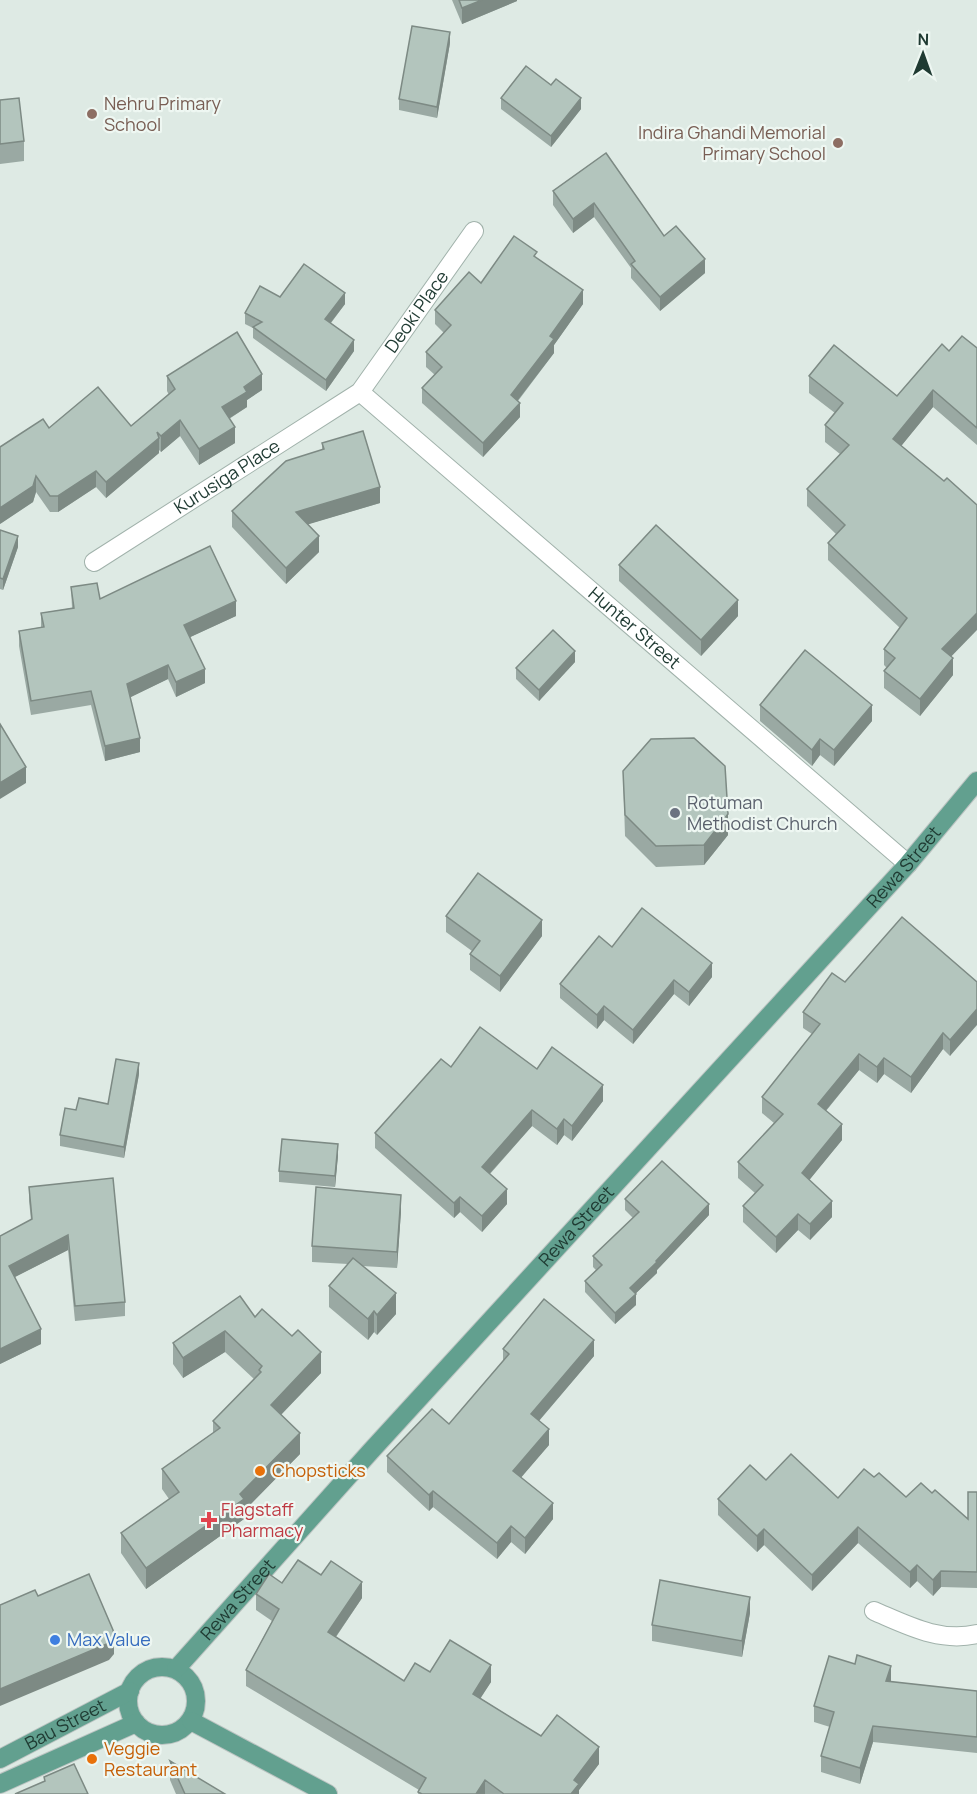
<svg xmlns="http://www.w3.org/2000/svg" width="977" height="1794" font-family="Manrope,sans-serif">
<rect width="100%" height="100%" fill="#deeae4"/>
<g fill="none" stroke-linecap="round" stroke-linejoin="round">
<g stroke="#a1b2ab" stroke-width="20">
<g id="minor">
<path id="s1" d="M 360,392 L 908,864"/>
<path id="s2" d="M 94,562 L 360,392 L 474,231"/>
<path d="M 874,1611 C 907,1625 940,1643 977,1634"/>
</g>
</g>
<g stroke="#bcc4c2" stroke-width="20">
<g id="major">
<circle cx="162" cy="1701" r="34"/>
<path id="s3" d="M 176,1669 L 370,1452 L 908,864 L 977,781"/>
<polyline points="191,1721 328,1794"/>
<path id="s4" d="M 0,1759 L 130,1691"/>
<polyline points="0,1784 136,1723"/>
</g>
</g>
<use href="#minor" stroke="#fff" stroke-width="18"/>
<use href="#major" stroke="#62a08f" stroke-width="18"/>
</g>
<g fill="#9aa9a3">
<polygon points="452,0 517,0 517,1 462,24"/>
<polygon points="450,43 437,118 399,110 399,99"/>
<polygon points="501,98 581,109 551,147 501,109"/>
<polygon points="0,100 24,141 24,161 0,164"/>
<polygon points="606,153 664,236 705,273 660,311 631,278 631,268 594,217 573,233 553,205 553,191"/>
<polygon points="537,258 583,304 554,345 554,353 518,401 520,417 483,457 422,403 422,388 435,375 426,367 426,352 444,333 435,324 435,310 481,283"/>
<polygon points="280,297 345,304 331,323 354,351 326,391 253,338 253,328 245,324 245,313"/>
<polygon points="977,348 977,445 933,407 901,446 951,656 953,675 920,716 884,688 884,671 887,668 884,665 884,649 900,628 828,560 828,543 836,534 807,506 807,489 840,454 825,442 825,425 835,413 809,393 809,376 897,396 949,351"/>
<polygon points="167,376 262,390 247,400 247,407 229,419 235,443 199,465 180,436 161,452 159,450 159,453 106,498 96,487 58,512 50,512 36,492 33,502 0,524 49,428 131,426 169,395 167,391"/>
<polygon points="322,443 380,503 308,524 319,552 286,584 232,527 232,511 322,450"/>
<polygon points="0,530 18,547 3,590 0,589"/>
<polygon points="619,565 738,616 701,656 619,581"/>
<polygon points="71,587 100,599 236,616 190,637 205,683 176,697 168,679 130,697 140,752 105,761 91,705 31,715 19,646 19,631 41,627 41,613 72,608"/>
<polygon points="575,662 539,701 516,679 516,668"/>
<polygon points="760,705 872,721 834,766 820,755 812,766 760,721"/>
<polygon points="623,771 728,835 704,865 656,867 625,836"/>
<polygon points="446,916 542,936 500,992 470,970 470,954 472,951 446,932"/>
<polygon points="612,947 712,977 689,1006 674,994 633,1044 604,1020 597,1029 560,998 560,984"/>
<polygon points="845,982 977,982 950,1056 943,1049 911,1093 884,1074 877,1083 859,1070 826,1111 842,1140 809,1180 832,1217 810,1240 798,1230 776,1253 743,1222 743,1206 755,1193 738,1178 738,1162 774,1123 762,1113 762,1097 812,1034 803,1028 803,1012"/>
<polygon points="451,1067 537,1069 603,1101 572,1141 564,1135 557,1145 532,1126 490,1174 507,1204 482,1232 460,1212 454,1218 375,1148 375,1133"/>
<polygon points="139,1074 124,1158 60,1146 60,1135 76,1110 108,1104"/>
<polygon points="338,1155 335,1187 279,1182 279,1171"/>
<polygon points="29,1187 125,1302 125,1316 75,1321 68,1250 15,1277 41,1344 0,1364 0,1236 31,1220 29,1201"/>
<polygon points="625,1199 709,1215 657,1270 657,1273 635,1294 636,1305 615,1324 585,1292 585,1281 596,1270 593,1267 593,1256 633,1218 625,1210"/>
<polygon points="401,1211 397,1268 362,1266 396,1314 377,1335 374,1332 368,1340 329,1307 329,1286 348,1264 312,1262 312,1246"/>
<polygon points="255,1317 321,1373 281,1415 300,1454 244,1511 244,1519 146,1589 121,1553 121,1533 169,1499 162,1489 162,1469 213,1433 213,1421 254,1379 225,1352 183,1378 173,1364 173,1343"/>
<polygon points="503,1349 594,1356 539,1421 549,1445 521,1477 553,1519 525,1554 511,1542 497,1559 433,1507 429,1511 387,1472 387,1456 449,1424 503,1361"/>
<polygon points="874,1477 906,1497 932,1493 968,1519 977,1492 977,1588 941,1587 933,1596 917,1581 910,1588 858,1543 812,1591 764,1545 757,1552 718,1515 718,1499 766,1480 838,1498"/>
<polygon points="321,1575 362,1598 336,1637 404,1681 430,1672 491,1682 480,1698 541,1736 599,1764 579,1790 579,1794 418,1794 419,1790 246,1686 246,1670 272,1621 256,1610 256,1594 282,1583"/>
<polygon points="750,1613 742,1657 652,1641 652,1625"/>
<polygon points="891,1682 977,1691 977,1753 873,1742 860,1784 821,1772 821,1756 830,1727 814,1722 814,1706"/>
<polygon points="170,1761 225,1794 176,1794 170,1780"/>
</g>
<g fill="#7d8a84">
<polygon points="482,0 517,0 517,1 462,24 462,8"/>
<polygon points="450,32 450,43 437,118 437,107"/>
<polygon points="581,98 581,109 551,147 551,136"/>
<polygon points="594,203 594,217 573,233 573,219"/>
<polygon points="705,259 705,273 660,311 660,297"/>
<polygon points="583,290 583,304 554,345 554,353 511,409 511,395 550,336"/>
<polygon points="345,293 345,304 325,330 325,319"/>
<polygon points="354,340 354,351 326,391 326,380"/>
<polygon points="262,374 262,390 247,400 247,407 222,423 222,407 244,387"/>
<polygon points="933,390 933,407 893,456 893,439"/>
<polygon points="520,403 520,417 483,457 483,443"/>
<polygon points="180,420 180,436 161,452 161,436"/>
<polygon points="235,427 235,443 199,465 199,449"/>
<polygon points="159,438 159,453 106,498 106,482"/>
<polygon points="96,471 96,487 58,512 58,496"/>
<polygon points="36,476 36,492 33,502 0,524 0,508"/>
<polygon points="380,487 380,503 296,528 296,512"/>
<polygon points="18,536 18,547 3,590 3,579"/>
<polygon points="319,536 319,552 286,584 286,568"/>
<polygon points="738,600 738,616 701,656 701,640"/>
<polygon points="236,601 236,616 184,640 184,625"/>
<polygon points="977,613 977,630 942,666 942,649"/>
<polygon points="575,651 575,662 539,701 539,690"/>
<polygon points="953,658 953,675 920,716 920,699"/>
<polygon points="168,665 168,679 127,699 127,684"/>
<polygon points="205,669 205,683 176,697 176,682"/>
<polygon points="872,705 872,721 834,766 834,750"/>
<polygon points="140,738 140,752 105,761 105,746"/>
<polygon points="820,739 820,755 812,766 812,750"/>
<polygon points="26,767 26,783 0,799 0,783"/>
<polygon points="728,814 728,835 704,865 704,845"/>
<polygon points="542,920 542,936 500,992 500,976"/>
<polygon points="712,963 712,977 689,1006 689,992"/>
<polygon points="674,980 674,994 633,1044 633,1030"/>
<polygon points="604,1006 604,1020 597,1029 597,1015"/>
<polygon points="977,1009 977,1025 950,1056 950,1040"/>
<polygon points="943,1033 943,1049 911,1093 911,1077"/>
<polygon points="859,1054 859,1070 818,1120 818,1104"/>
<polygon points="884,1058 884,1074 877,1083 877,1067"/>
<polygon points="139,1063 139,1074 124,1158 124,1147"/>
<polygon points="603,1085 603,1101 572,1141 572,1126"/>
<polygon points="532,1110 532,1126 482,1182 482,1167"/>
<polygon points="564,1119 564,1135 557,1145 557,1129"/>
<polygon points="842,1124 842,1140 802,1189 802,1173"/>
<polygon points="338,1144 338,1155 335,1187 335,1176"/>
<polygon points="507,1189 507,1204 482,1232 482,1216"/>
<polygon points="401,1195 401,1211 397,1268 397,1252"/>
<polygon points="460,1197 460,1212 454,1218 454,1203"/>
<polygon points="832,1201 832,1217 810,1240 810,1224"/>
<polygon points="709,1204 709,1215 657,1270 657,1273 630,1299 630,1288"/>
<polygon points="798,1214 798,1230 776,1253 776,1237"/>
<polygon points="68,1235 68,1250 9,1280 9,1266"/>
<polygon points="396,1293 396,1314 377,1335 377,1315"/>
<polygon points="636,1294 636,1305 615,1324 615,1313"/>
<polygon points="374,1311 374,1332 368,1340 368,1319"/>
<polygon points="41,1329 41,1344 0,1364 0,1349"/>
<polygon points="225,1331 225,1352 183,1378 183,1358"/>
<polygon points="594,1340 594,1356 531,1430 531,1414"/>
<polygon points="321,1352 321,1373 271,1425 271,1405"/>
<polygon points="549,1429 549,1445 513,1487 513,1471"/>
<polygon points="300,1433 300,1454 244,1511 244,1519 146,1589 146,1568 240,1494"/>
<polygon points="433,1491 433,1507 429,1511 429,1495"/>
<polygon points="553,1503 553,1519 525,1554 525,1538"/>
<polygon points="511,1526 511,1542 497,1559 497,1543"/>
<polygon points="858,1527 858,1543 812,1591 812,1575"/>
<polygon points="764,1529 764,1545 757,1552 757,1536"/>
<polygon points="917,1565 917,1581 910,1588 910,1572"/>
<polygon points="941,1571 941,1587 933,1596 933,1580"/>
<polygon points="362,1582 362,1598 328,1648 328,1632"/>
<polygon points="750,1597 750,1613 742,1657 742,1641"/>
<polygon points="114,1636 114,1654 109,1660 0,1706 0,1689"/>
<polygon points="491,1665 491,1682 473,1710 473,1694"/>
<polygon points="891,1666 891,1682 886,1681"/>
<polygon points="873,1726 873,1742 860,1784 860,1768"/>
<polygon points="599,1747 599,1764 579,1790 579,1794 571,1794 574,1780"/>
<polygon points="485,1780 485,1794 476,1794"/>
</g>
<g fill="#b3c5bd" stroke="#7d8a84" stroke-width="1.5">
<polygon points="459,0 482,0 462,8"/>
<polygon points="412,26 450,32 437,107 399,99"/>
<polygon points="526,66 551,85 556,79 581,98 551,136 501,98"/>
<polygon points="19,98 24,141 0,144 0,100"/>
<polygon points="606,153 664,236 676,226 705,259 660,297 631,264 635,261 594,203 573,219 553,191"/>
<polygon points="514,236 537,252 534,256 583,290 550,336 554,339 511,395 520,403 483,443 422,388 442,367 426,352 451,325 435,310 469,272 481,283"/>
<polygon points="304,264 345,293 325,319 354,340 326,380 253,327 262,322 245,313 260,286 280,297"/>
<polygon points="237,332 262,374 244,387 247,392 222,407 235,427 199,449 180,420 161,436 157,432 159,438 106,482 96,471 58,496 50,496 36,476 33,486 0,508 0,447 43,419 49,428 98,387 131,426 175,389 167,376"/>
<polygon points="962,336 977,348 977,428 933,390 893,439 944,481 947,478 977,505 977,613 942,649 953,658 920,699 884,671 895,658 884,649 907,618 828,543 845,525 807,489 849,445 825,425 843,403 809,376 834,345 897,396 942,344 949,351"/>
<polygon points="363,431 380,487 296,512 319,536 286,568 232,511 286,461 324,449 322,443"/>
<polygon points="656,525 738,600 701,640 619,565"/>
<polygon points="0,530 18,536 3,579 0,578"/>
<polygon points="210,546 236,601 184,625 205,669 176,682 168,665 127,684 140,738 105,746 91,691 31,701 19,631 44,627 41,613 74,608 71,587 97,583 100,599"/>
<polygon points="553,630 575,651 539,690 516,668"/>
<polygon points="805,650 872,705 834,750 820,739 812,750 760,705"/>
<polygon points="0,724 26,767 0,783"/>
<polygon points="694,738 725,766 728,814 704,845 656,846 625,815 623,771 651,739"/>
<polygon points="478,873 542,920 500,976 470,954 480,941 446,916"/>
<polygon points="642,908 712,963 689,992 674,980 633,1030 604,1006 597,1015 560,984 599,936 612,947"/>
<polygon points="902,917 977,982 977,1009 950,1040 943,1033 911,1077 884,1058 877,1067 859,1054 818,1104 842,1124 802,1173 832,1201 810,1224 798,1214 776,1237 743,1206 763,1185 738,1162 783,1114 762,1097 820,1024 803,1012 832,973 845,982"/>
<polygon points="480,1027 537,1069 552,1047 603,1085 572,1126 564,1119 557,1129 532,1110 482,1167 507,1189 482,1216 460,1197 454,1203 375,1133 441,1059 451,1067"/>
<polygon points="116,1059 139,1063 124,1147 60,1135 65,1108 76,1110 79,1098 108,1104"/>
<polygon points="282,1139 338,1144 335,1176 279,1171"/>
<polygon points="662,1161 709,1204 656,1261 657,1262 630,1288 636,1294 615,1313 585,1281 602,1265 593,1256 639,1212 625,1199"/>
<polygon points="113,1178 125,1302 75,1306 68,1235 9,1266 41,1329 0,1349 0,1236 32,1219 29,1187"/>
<polygon points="316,1187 401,1195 397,1252 312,1246"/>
<polygon points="353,1258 396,1293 377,1315 374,1311 368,1319 329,1286"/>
<polygon points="240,1296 255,1317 262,1309 292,1336 298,1330 321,1352 271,1405 300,1433 240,1494 244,1499 146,1568 121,1533 179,1492 162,1469 220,1428 213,1421 261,1372 259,1370 262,1366 225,1331 183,1358 173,1343"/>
<polygon points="544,1299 594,1340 531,1414 549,1429 513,1471 553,1503 525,1538 511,1526 497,1543 433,1491 429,1495 387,1456 432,1409 449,1424 509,1354 503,1349"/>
<polygon points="791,1454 838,1498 864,1469 874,1477 879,1473 906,1497 921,1483 932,1493 935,1490 968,1519 968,1492 977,1492 977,1572 941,1571 933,1580 917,1565 910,1572 858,1527 812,1575 764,1529 757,1536 718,1499 750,1465 766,1480"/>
<polygon points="298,1560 321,1575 331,1561 362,1582 328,1632 404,1681 415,1663 430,1672 450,1640 491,1665 473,1694 541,1736 557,1715 599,1747 574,1780 579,1784 571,1794 504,1794 485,1780 476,1794 422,1794 418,1792 426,1778 246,1670 279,1609 256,1594 269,1574 282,1583"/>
<polygon points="89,1574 113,1630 114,1636 109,1643 0,1689 0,1605 35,1590 38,1596"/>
<polygon points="660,1580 750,1597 742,1641 652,1625"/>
<polygon points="857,1655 891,1666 886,1681 977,1691 977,1737 873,1726 860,1768 821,1756 834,1712 814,1706 829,1656 855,1664"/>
<polygon points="170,1761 225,1794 185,1794"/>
<polygon points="74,1764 88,1794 15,1794 45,1781 44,1777"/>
</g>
<g fill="#8d6e63" stroke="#eef7f2" stroke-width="2">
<circle cx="92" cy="114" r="6"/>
<circle cx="838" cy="143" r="6"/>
</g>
<circle fill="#6b7280" stroke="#eef7f2" stroke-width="2" cx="675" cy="813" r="6"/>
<g fill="#e8710a" stroke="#eef7f2" stroke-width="2">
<circle cx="260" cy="1471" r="6"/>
<circle cx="92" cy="1759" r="6"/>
</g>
<path fill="#e0444e" stroke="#eef7f2" stroke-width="2" d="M206 1511h6v6h6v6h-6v6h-6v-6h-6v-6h6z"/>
<circle fill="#3f7fe0" stroke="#eef7f2" stroke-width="2" cx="55" cy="1640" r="6"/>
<g text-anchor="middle" stroke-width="4.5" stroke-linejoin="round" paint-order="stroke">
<g font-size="18" fill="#785e54" stroke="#eef7f2" text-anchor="start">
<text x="104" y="110">Nehru Primary<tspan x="104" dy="21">School</tspan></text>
<text x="826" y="139" text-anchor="end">Indira Ghandi Memorial<tspan x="826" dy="21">Primary School</tspan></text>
</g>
<g font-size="18" fill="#1f3a32" stroke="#eef7f2">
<text dy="6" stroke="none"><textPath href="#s2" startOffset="414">Deoki Place</textPath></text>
<text dy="6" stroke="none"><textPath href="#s2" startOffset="158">Kurusiga Place</textPath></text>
<text dy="6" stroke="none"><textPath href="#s1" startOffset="362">Hunter Street</textPath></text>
<text dy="6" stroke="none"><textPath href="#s3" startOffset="1083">Rewa Street</textPath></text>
<text dy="6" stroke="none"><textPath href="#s3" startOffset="597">Rewa Street</textPath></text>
<text dy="6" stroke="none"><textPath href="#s3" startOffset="93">Rewa Street</textPath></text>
<text dy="6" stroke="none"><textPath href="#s4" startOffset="74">Bau Street</textPath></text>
</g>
<g font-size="18" fill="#5b616d" stroke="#eef7f2" text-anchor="start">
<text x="687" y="809">Rotuman<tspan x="687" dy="21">Methodist Church</tspan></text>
</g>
<g font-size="18" fill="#c56008" stroke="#eef7f2" text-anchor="start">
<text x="272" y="1477">Chopsticks</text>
<text x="104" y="1755">Veggie<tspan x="104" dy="21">Restaurant</tspan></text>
</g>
<g font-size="18" fill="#be3a42" stroke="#eef7f2" text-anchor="start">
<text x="221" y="1516">Flagstaff<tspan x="221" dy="21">Pharmacy</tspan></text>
</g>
<g font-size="18" fill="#366cbe" stroke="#eef7f2" text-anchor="start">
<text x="67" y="1646">Max Value</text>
</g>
</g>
<g transform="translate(923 54) rotate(1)" stroke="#eef7f2" stroke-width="4.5" paint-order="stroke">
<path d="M0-4.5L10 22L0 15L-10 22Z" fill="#1f3a32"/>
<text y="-9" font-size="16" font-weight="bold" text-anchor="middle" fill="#1f3a32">N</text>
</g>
</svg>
